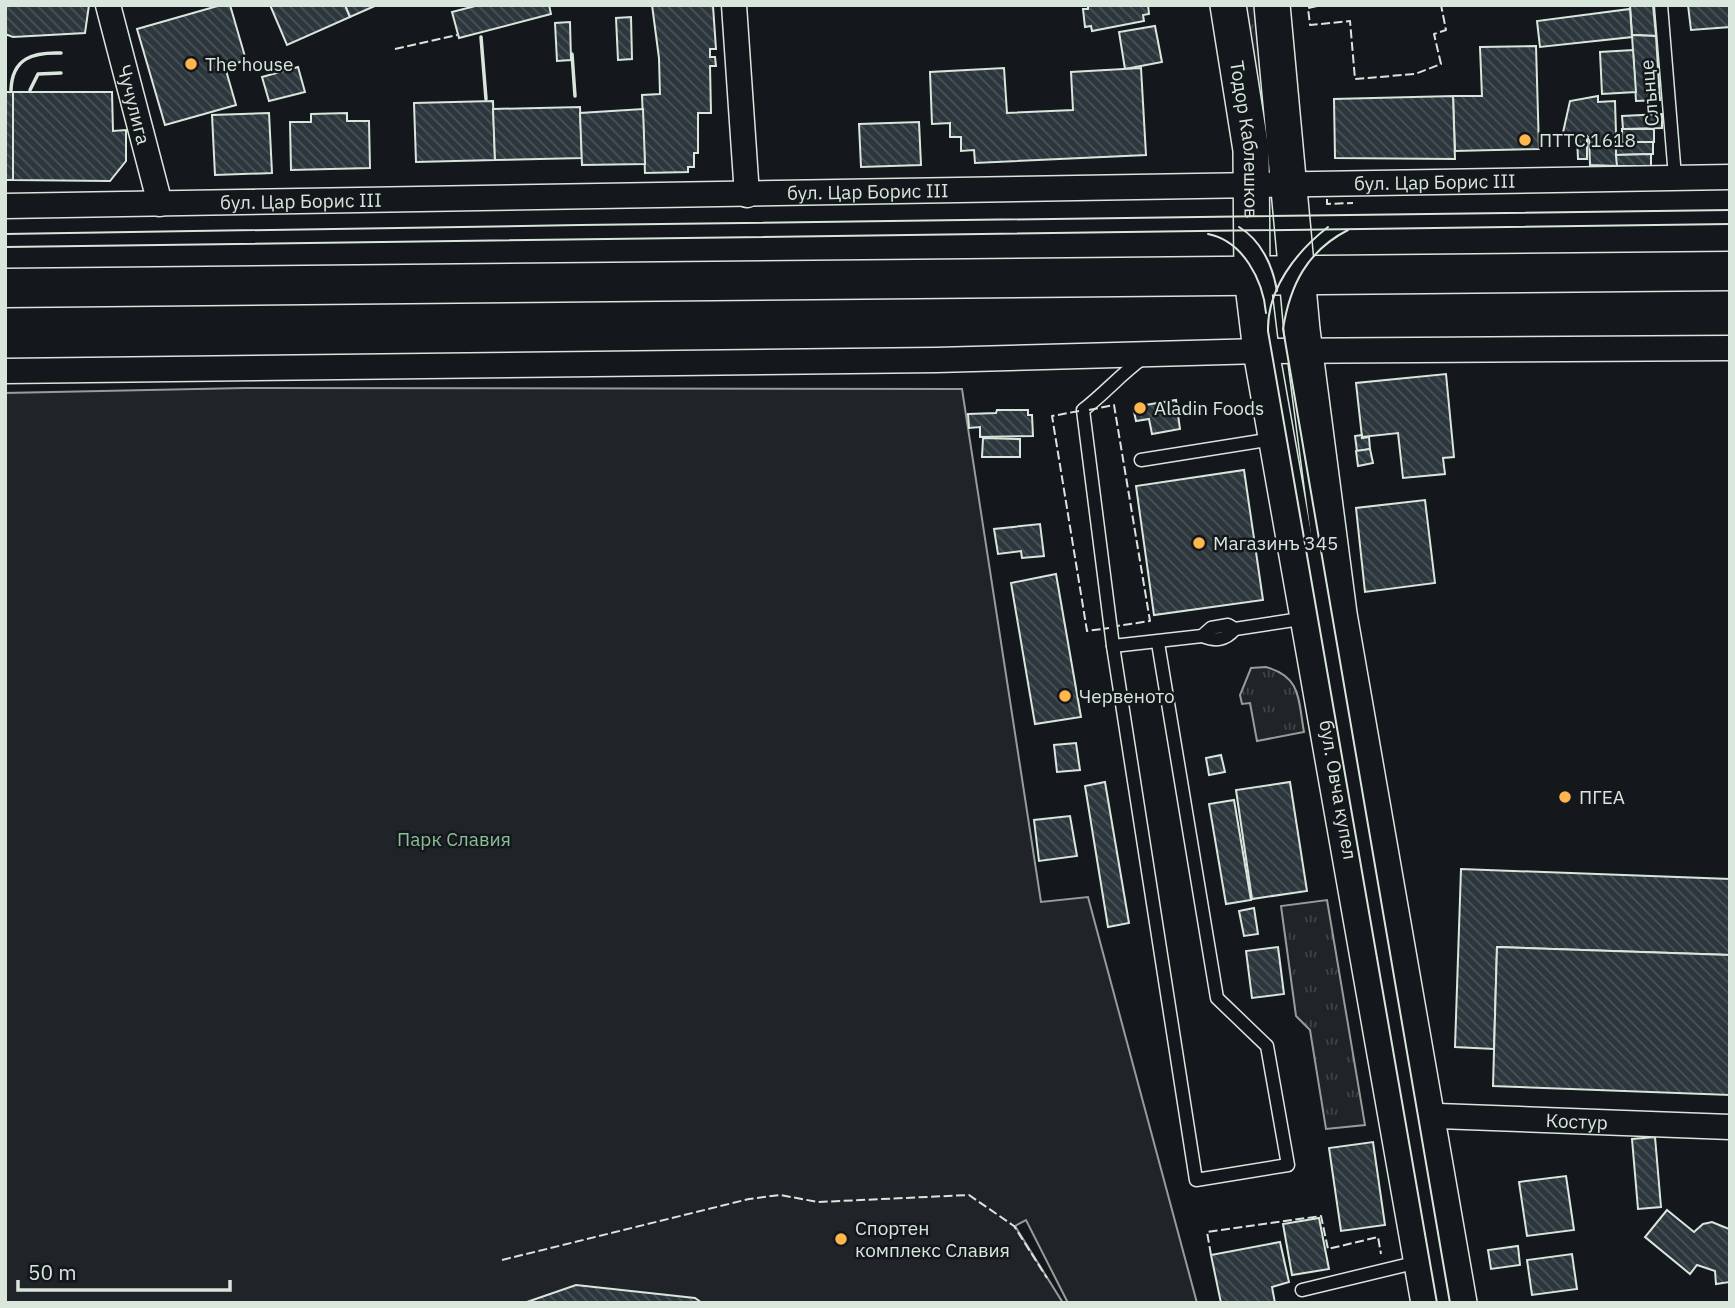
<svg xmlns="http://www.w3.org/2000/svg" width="1735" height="1308" font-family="'IBM Plex Sans',sans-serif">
<defs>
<pattern id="grass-tufts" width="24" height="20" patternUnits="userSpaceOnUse" patternTransform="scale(1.75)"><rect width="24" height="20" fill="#202428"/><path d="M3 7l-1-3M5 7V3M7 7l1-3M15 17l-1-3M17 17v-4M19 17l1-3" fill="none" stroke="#404447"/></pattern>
<pattern id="building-back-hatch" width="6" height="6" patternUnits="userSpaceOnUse" patternTransform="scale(1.75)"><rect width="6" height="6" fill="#2c363c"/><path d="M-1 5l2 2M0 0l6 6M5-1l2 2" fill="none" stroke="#4a5358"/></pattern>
</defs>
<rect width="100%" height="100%" fill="#14181c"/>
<g fill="url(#grass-tufts)" stroke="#939e99" stroke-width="2">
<polygon points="1244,5 1258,5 1268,156"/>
<path d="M 1266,667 C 1302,677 1298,700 1304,732 L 1257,741 L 1250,703 L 1242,704 L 1240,695 L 1251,668 Z"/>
<polygon points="1327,900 1365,1125 1326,1129 1310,1030 1296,1016 1281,906"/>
</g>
<polygon fill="#202428" stroke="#939e99" stroke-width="2" points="245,388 962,389 1041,902 1088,897 1197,1303 1068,1303 1026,1220 1015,1226 1063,1303 5,1303 5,393"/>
<g fill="url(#building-back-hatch)" stroke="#d8e6dc" stroke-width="2">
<polygon points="5,5 89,5 85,33 13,37 5,34"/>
<polygon points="221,5 230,5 246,60 225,67 236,105 165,125 137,29"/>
<polygon points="270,5 345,5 350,17 287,45"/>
<polygon points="345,5 377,5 350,17"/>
<polygon points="479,5 549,5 551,14 459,38 452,12"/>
<polygon points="652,5 713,6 716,49 710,49 710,57 715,57 716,66 710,66 711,113 698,113 698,153 694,153 694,167 688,167 688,172 645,173 642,95 660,94 659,58"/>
<polygon points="1088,5 1148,5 1149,14 1143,15 1144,21 1092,31 1091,26 1085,27 1083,9 1088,9"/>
<polygon points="1630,5 1653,5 1656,36 1632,35"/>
<polygon points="1688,5 1730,5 1730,27 1691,30"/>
<polygon points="1630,9 1632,37 1540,47 1537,21"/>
<polygon points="631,17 632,59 618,60 616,18"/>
<polygon points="570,22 571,60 557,61 555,23"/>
<polygon points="1155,26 1162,62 1125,69 1119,32"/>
<polygon points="1632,35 1656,36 1660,100 1636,101"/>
<polygon points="1536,46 1539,149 1455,151 1453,96 1482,96 1480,47"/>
<polygon points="1633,50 1636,92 1602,94 1600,52"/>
<polygon points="298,67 305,92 269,101 262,77"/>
<polygon points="1004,68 1007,113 1073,110 1071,72 1141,68 1146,155 975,163 974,150 961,151 961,137 950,137 950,123 932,124 930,72"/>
<rect x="5" y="92" width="8" height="88"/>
<polygon points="13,92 112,92 113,131 126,130 126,161 110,181 13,180"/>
<polygon points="1453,96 1455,159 1335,158 1334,99"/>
<polygon points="1598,96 1598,102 1615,101 1617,166 1590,165 1589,137 1562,137 1570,101"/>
<polygon points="493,101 495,160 416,162 414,103"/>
<polygon points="580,107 582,158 495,160 493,109"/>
<polygon points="643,109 645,164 582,165 580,113"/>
<polygon points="269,113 272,173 215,175 212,115"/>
<polygon points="347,113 347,121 369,121 370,168 291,170 290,122 311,122 311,114"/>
<polygon points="1662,114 1662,128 1623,129 1622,116"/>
<polygon points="919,122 921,165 861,167 859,124"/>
<rect x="1622" y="129" width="32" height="13"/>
<polygon points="1587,136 1587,159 1578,159 1577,137"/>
<polygon points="1616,142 1653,142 1653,154 1616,155"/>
<polygon points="1651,154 1651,166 1617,166 1616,155"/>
<polygon points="1446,374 1454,457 1443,458 1445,474 1403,478 1398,433 1362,437 1356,383"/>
<polygon points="1176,400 1180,429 1152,434 1149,419 1136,421 1133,407"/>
<polygon points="997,410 1028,410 1028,415 1032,415 1033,436 980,437 980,427 969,428 968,414 996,413"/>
<polygon points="1362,435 1362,438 1369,437 1370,449 1357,451 1355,436"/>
<polygon points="983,438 1020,439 1020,457 982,457"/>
<polygon points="1370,449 1373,463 1358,466 1356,451"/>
<polygon points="1244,470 1263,600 1154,615 1136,486"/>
<polygon points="1425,500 1435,583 1365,592 1356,508"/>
<polygon points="1040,524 1044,556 1022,558 1021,551 998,554 994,529"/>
<polygon points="1056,574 1081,717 1035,724 1011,583"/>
<polygon points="1076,743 1080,770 1057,772 1054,745"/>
<polygon points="1221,755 1225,772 1209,775 1206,758"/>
<polygon points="1105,782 1129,923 1108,927 1085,786"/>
<polygon points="1290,782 1307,891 1252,899 1236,790"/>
<polygon points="1234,800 1251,900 1226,904 1209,804"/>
<polygon points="1070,816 1077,856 1039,861 1034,820"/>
<polygon points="1461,869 1730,879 1730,955 1497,947 1494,1049 1455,1047"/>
<polygon points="1254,908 1258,934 1244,936 1239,911"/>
<polygon points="1278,947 1284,994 1252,998 1246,951"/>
<polygon points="1497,947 1730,955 1730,1095 1493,1086"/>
<polygon points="1655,1137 1661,1207 1638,1209 1632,1139"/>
<polygon points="1373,1142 1385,1225 1341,1231 1329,1148"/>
<polygon points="1566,1176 1574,1230 1527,1236 1519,1182"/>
<polygon points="1667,1210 1694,1232 1703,1224 1712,1222 1729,1229 1730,1282 1716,1284 1715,1271 1697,1265 1690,1274 1645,1237"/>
<polygon points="1319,1218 1329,1269 1292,1275 1283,1224"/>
<polygon points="1280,1242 1289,1282 1272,1287 1275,1303 1221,1303 1211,1255"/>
<polygon points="1518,1246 1520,1265 1491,1269 1488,1250"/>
<polygon points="1572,1254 1577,1289 1532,1295 1527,1260"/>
<polygon points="576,1285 695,1298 702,1303 524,1303"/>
</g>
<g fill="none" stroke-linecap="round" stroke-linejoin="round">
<g stroke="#d8e6dc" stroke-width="15">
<g id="service">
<polyline points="1661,5 1675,177"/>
<path d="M 1143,358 C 1121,374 1105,393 1083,410 L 1113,646 L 1196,1180 L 1288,1165 L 1267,1046 L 1217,998 L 1158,643"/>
<polyline points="1141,460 1273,439"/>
<path d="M 1202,636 C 1215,641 1225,641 1235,629"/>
<polyline points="1113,646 1202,636 1211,628 1228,625 1235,629 1307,618"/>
<polyline points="1302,1290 1418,1262"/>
</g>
</g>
<g stroke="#d8e6dc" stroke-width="27">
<g id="minor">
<path id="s1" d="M 108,5 L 160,204"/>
<polyline points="734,5 747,195"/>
<path id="s2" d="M 5,206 L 1730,177"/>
<polyline points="5,371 936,360 1261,351 1730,348"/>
<path id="s3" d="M 1411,1115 L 1730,1127"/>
</g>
</g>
<g stroke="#d8e6dc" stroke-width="38">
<g id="secondary">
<path id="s4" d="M 1228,5 L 1251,150 L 1252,277 L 1261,351 L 1429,1303"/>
<polyline points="1272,5 1302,330 1339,614 1459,1303"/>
</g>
</g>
<g stroke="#d8e6dc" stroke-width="41">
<polyline id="primary" points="5,288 1730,271"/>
</g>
<use href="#service" stroke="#14181c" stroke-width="12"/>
<use href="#minor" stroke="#14181c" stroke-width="24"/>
<use href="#secondary" stroke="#14181c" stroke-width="35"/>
<use href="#primary" stroke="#14181c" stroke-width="38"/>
<g stroke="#d8e6dc" stroke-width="2">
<path d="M 1239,227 C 1261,240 1273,266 1277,291"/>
<path d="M 1328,227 C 1296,252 1267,289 1268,331 L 1437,1303"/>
<path d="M 1348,230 C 1307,251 1290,285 1283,329 L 1450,1303"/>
<path d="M 5,234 C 580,226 1155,214 1730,210"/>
<path d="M 1208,234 C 1243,241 1263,280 1266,313"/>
<polyline points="5,247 1730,224"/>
</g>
<g stroke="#d8e6dc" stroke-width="2" stroke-dasharray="9 3.5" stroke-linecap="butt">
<polyline points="1317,6 1308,8 1310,25 1350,21 1355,79 1415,74 1441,64 1434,34 1446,30 1441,5"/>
<polyline points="395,49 457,35"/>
<polyline points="1327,199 1327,204 1353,203"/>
<polyline points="1089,410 1114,405 1150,621 1117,626"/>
<polyline points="1079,411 1052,416 1087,631 1109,628"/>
<polyline points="1211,1255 1207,1232 1321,1216 1328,1249 1378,1237 1381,1254"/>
<polyline points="502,1260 749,1199 780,1195 818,1202 969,1195 1014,1226 1047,1278"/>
</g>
<g stroke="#d8e6dc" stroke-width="3.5">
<polyline points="481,37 486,99"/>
<polyline points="572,54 575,96"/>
<path d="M 11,90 C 12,58 33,52 61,53"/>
<polyline points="30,90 38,74 61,73"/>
</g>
</g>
<g fill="#ffb74d" stroke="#14181c" stroke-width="2.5">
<circle cx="191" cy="64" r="7"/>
<circle cx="1525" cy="140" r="7"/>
<circle cx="1140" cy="408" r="7"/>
<circle cx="1199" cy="543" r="7"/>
<circle cx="1065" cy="696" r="7"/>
<circle cx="1565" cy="797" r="7"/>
<circle cx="841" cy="1239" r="7"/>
</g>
<g text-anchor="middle" stroke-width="5" stroke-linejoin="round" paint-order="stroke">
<g font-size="19" fill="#d8e6dc" stroke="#14181c" text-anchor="start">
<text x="205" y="71">The house</text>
<text x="1539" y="147">ПТТС 1618</text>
<text x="1154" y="415">Aladin Foods</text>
<text x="1213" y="550">Магазинъ 345</text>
<text x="1079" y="703">Червеното</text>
<text x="1579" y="804">ПГЕА</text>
<text x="855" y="1235">Спортен<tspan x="855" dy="22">комплекс Славия</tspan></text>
</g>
<g font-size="19" fill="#d8e6dc" stroke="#14181c">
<text transform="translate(1649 93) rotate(-95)" y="7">Слънце</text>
<text dy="7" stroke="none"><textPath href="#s1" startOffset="103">Чучулига</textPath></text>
<text dy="7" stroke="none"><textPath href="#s4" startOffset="136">Тодор Каблешков</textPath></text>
<text dy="7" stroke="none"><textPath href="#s2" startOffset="1430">бул. Цар Борис III</textPath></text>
<text dy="7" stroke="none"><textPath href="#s2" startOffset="863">бул. Цар Борис III</textPath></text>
<text dy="7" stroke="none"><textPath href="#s2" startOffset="296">бул. Цар Борис III</textPath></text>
<text dy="7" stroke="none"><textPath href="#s4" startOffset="794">бул. Овча купел</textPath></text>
<text dy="7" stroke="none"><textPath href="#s3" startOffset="166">Костур</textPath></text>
</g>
<g font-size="19" fill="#8ac095" stroke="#14181c">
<text x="454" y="846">Парк Славия</text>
</g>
</g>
<rect width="1735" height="1308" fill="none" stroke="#d8e6dc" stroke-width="14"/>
<path d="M18 1280v10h212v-10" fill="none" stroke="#d8e6dc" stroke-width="3.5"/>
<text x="28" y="1280" font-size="21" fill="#d8e6dc" stroke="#14181c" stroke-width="5" paint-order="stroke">50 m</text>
</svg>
